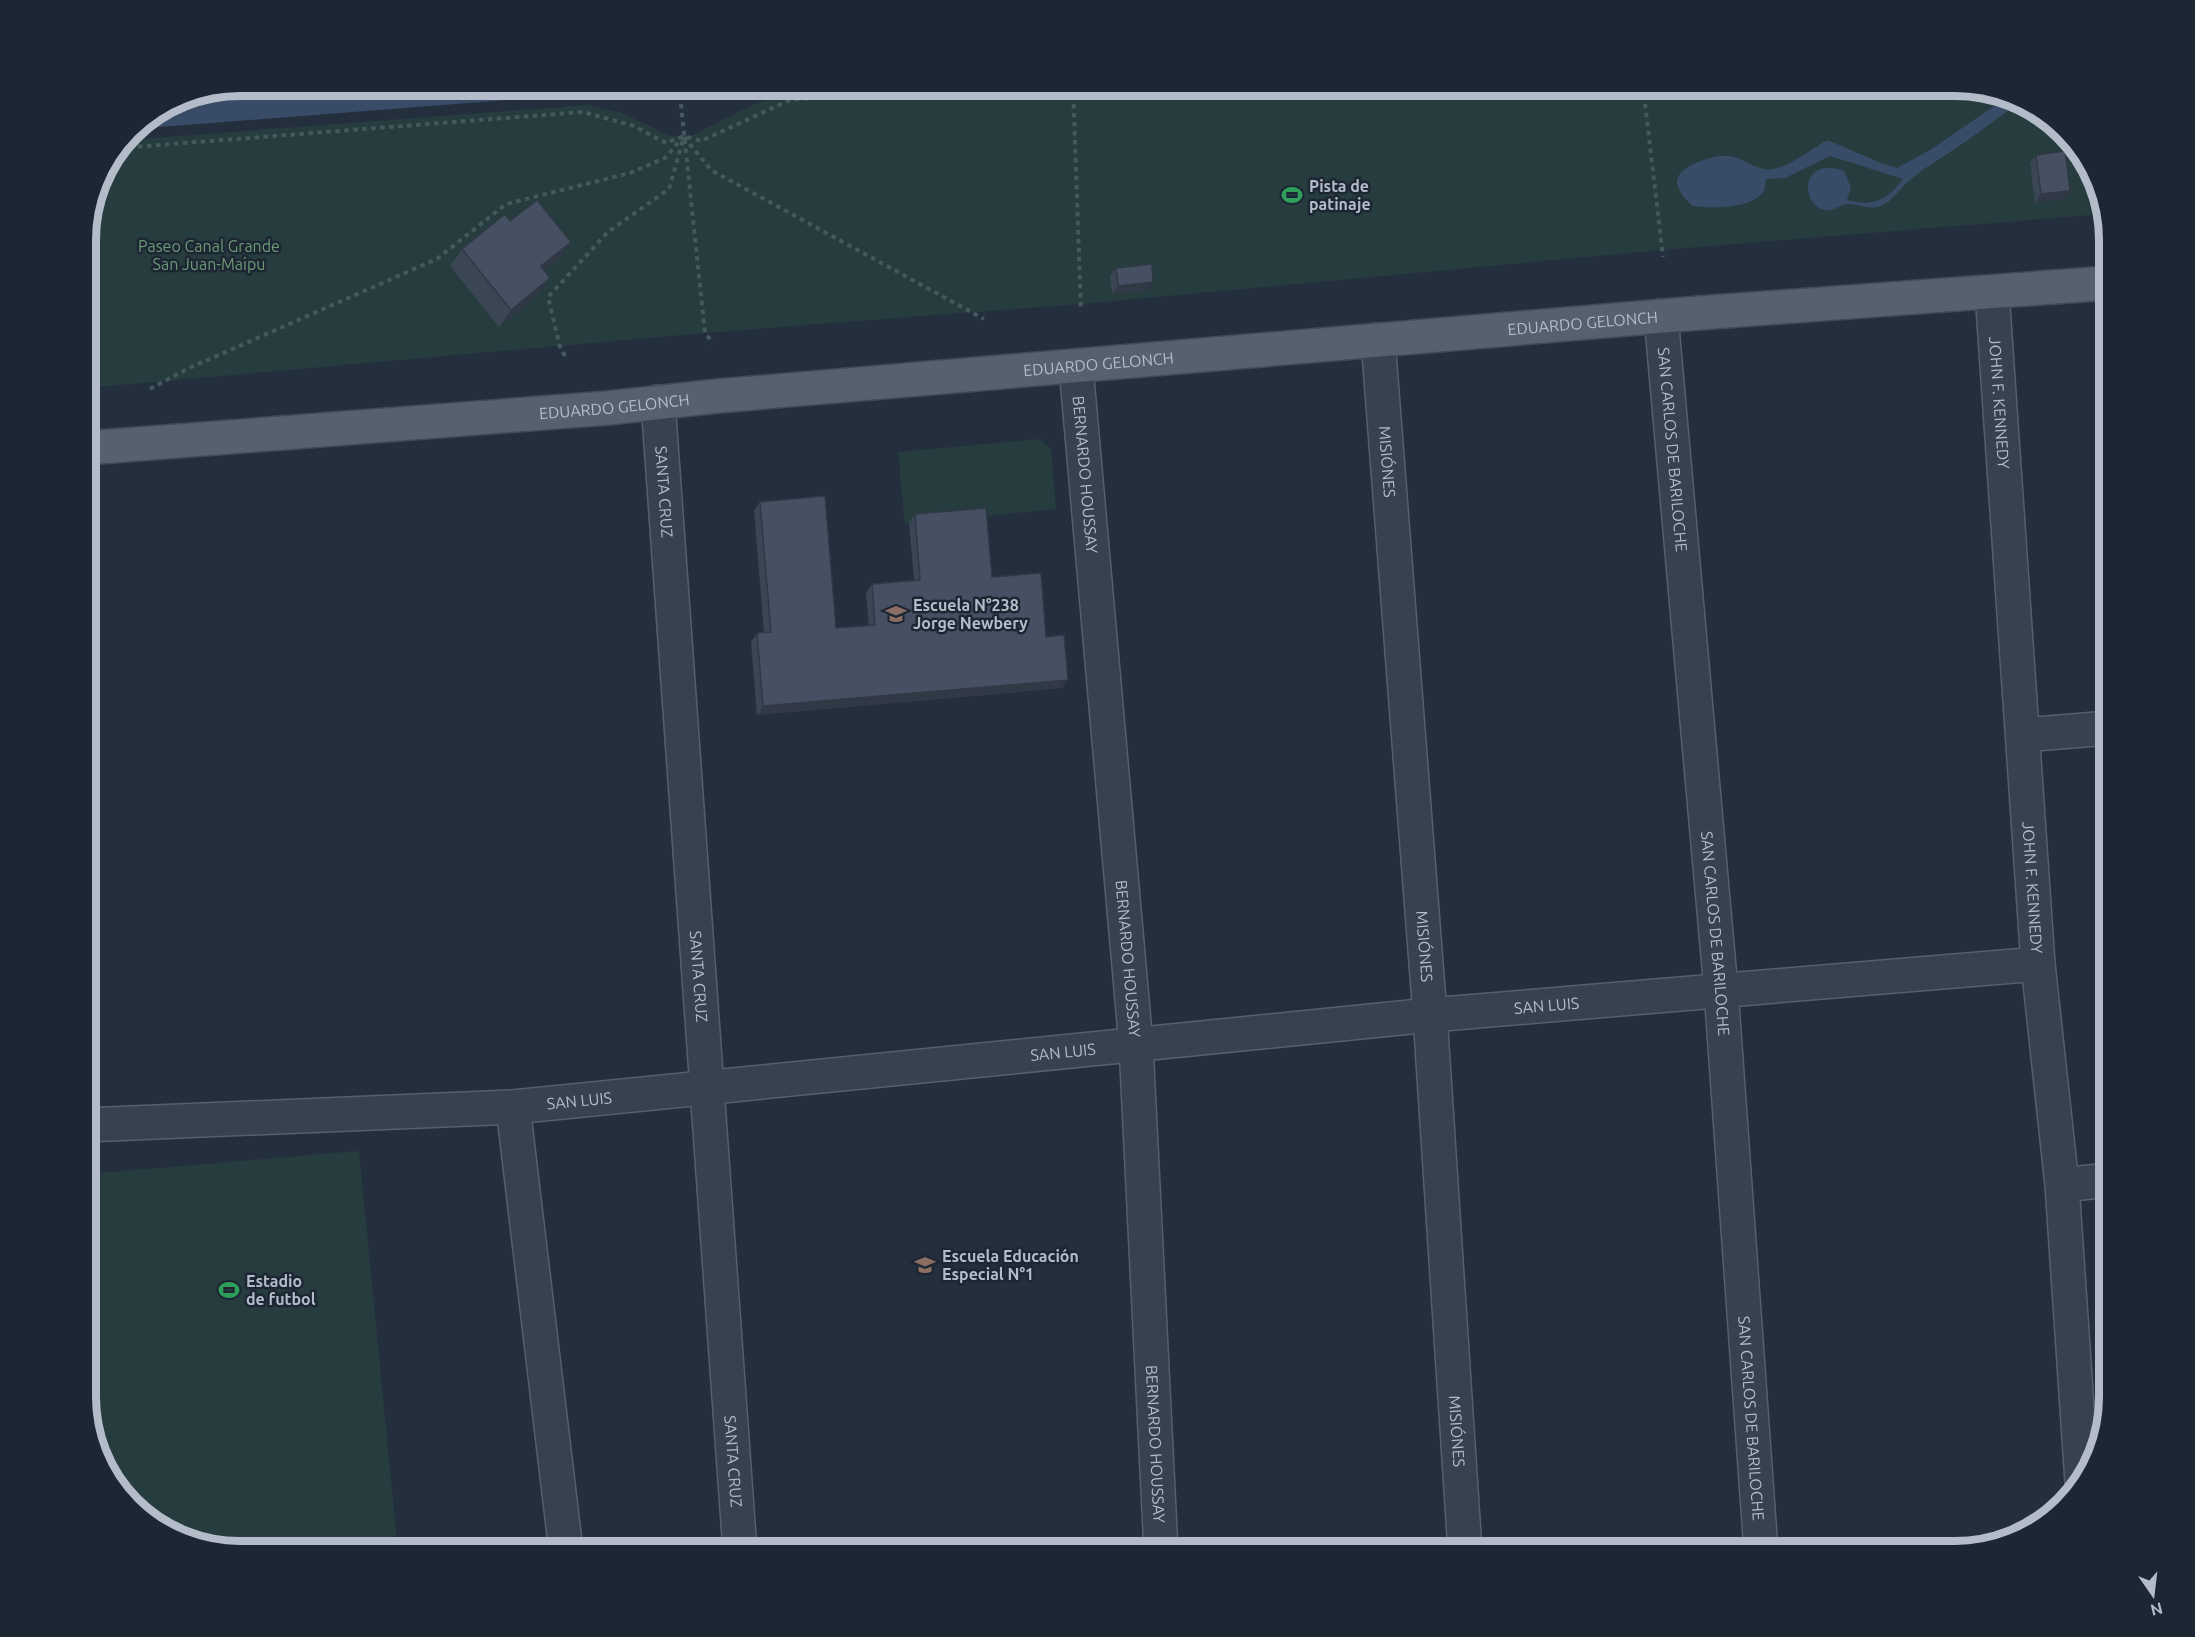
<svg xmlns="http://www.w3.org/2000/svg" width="2195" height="1637" font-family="Ubuntu,sans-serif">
<rect width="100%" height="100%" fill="#242f3e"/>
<g fill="#263c3f">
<polygon points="853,86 1955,86 2005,94 2049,117 2093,172 2103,214 1662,250 1081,304 705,333 86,388 86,230 102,172 126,140 587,105 622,113 670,136 693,135 748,107 787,91"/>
<polygon points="1040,439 1051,449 1056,509 905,524 898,452"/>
<polygon points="359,1151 398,1551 240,1551 191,1543 146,1520 106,1474 86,1406 86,1174"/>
</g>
<g fill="#394c67">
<polygon points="241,86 687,86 134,129 138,124 182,97"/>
<path d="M 2009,96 L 2022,103 L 2013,107 C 1992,122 1972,138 1950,152 C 1937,161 1921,170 1909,181 C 1899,189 1891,204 1878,207 C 1867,209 1856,203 1846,204 C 1838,206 1833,212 1824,210 C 1798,202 1803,155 1844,171 L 1851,187 L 1847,200 C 1874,207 1887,200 1903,179 L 1830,156 L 1785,178 L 1766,179 C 1765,182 1766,185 1765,188 C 1758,209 1710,209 1693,206 C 1686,200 1680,194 1677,184 C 1674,166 1716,154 1729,156 C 1744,158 1758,172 1773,169 C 1790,166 1812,149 1827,140 L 1879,162 L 1897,168 L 1930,150 Z"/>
</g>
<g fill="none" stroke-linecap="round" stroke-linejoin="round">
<g stroke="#565f6c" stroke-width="36">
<g id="minor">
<path id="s1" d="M 1992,292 L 2038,964 L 2062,1185 L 2082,1482"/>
<path id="s2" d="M 1661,316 L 1721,990 L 1761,1551"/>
<path id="s3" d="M 1378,340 L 1430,1015 L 1465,1551"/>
<path id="s4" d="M 1076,367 L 1136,1045 L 1161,1551"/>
<path id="s5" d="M 658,402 L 740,1551"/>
<polyline points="2023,735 2109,728"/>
<polyline points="513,1107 566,1551"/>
<path id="s6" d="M 86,1125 L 513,1107 L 1430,1015 L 2038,964"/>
<polyline points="2062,1185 2109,1180"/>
</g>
</g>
<g stroke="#414a57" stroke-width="36">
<g id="primary">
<path id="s7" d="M 86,448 L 608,408 L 718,396 L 1699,313 L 2109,283"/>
</g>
</g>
<g stroke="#44595c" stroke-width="4" stroke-dasharray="4.5 4.5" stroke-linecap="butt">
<polyline points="679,86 705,333 713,343"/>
<polyline points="1073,86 1081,311"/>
<polyline points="1643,86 1663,257"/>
<polyline points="684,137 711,170 984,319"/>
<polyline points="120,148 583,112 634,126 666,143 684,136 701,141 790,100 950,86"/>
<polyline points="565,356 560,347 548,297 608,232 669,189 683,140"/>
<polyline points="150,389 187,369 437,259 506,204 630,173 665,158 683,137"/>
</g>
<use href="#minor" stroke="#38414e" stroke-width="33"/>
<use href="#primary" stroke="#56606e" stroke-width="33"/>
</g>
<g fill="#3b4654">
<polygon points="2036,155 2070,191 2064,199 2035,203 2030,163"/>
<polygon points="510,221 559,259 545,270 538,295 499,327 450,266 462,249"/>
<polygon points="1116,268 1153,282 1147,291 1112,294 1110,276"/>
<polygon points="760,502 836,628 869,626 866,593 872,584 914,580 909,523 915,514 992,577 1046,637 1062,688 757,715 751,642 757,633 764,633 754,510"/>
</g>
<g fill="#303945">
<polygon points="2070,191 2064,199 2035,203 2041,194"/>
<polygon points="571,242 559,259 529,283 541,266"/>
<polygon points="550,278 538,295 499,327 511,310"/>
<polygon points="1153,282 1147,291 1112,294 1118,286"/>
<polygon points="1068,680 1062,688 757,715 763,706"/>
</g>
<g fill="#455162" stroke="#303945" stroke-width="1.5">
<polygon points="2065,151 2070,191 2041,194 2036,155"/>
<polygon points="537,200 571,242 541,266 550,278 511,310 462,249 505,214 510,221"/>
<polygon points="1152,264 1153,282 1118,286 1116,268"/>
<polygon points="825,496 836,628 875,625 872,584 920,580 915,514 986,508 992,577 1041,573 1046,637 1064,635 1068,680 763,706 757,633 771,632 760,502"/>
</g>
<defs>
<g id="stadium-bare" transform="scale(1.62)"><path d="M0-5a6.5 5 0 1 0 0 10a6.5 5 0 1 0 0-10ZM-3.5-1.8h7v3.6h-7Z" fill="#2e9e5b" stroke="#1d2633" stroke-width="2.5" paint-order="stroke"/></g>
<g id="school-bare" transform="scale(1.62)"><path d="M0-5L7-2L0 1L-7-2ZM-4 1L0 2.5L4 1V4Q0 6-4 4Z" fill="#8d6e63" stroke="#1d2633" stroke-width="2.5" paint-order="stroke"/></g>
</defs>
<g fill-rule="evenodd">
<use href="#stadium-bare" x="1292" y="195"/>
<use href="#school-bare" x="896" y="614"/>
<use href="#school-bare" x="925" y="1265"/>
<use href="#stadium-bare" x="229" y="1290"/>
</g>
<g text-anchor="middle" stroke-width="5" stroke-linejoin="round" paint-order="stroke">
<g font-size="16" font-weight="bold" fill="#b4bcc9" stroke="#1d2633" text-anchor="start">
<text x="1309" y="192">Pista de<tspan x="1309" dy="18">patinaje</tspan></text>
<text x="913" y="611">Escuela N°238<tspan x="913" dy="18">Jorge Newbery</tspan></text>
<text x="942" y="1262">Escuela Educación<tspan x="942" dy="18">Especial N°1</tspan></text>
<text x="246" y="1287">Estadio<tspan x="246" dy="18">de futbol</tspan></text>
</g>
<g font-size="16" fill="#6b9a76" stroke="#1d2633">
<text x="209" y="252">Paseo Canal Grande<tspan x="209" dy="18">San Juan-Maipu</tspan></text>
</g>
<g font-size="16" fill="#b4bcc9" stroke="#1d2633">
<text dy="6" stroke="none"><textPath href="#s7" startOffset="1502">EDUARDO GELONCH</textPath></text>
<text dy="6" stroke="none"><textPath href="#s7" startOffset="1016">EDUARDO GELONCH</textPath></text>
<text dy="6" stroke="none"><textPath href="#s1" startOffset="111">JOHN F. KENNEDY</textPath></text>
<text dy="6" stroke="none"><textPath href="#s7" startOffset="530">EDUARDO GELONCH</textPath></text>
<text dy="6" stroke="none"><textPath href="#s2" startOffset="134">SAN CARLOS DE BARILOCHE</textPath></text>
<text dy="6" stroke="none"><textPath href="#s3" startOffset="122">MISIÓNES</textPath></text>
<text dy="6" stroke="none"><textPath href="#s4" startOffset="108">BERNARDO HOUSSAY</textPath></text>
<text dy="6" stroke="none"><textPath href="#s5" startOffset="90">SANTA CRUZ</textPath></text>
<text dy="6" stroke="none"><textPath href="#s1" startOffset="597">JOHN F. KENNEDY</textPath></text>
<text dy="6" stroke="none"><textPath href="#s2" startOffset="620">SAN CARLOS DE BARILOCHE</textPath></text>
<text dy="6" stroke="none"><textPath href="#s3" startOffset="608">MISIÓNES</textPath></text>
<text dy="6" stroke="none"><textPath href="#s4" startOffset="594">BERNARDO HOUSSAY</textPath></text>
<text dy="6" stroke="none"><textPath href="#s5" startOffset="576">SANTA CRUZ</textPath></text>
<text dy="6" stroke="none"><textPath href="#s6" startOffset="1466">SAN LUIS</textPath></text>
<text dy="6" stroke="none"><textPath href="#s6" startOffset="980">SAN LUIS</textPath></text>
<text dy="6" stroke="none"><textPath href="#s6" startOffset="494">SAN LUIS</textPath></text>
<text dy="6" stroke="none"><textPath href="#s2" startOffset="1106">SAN CARLOS DE BARILOCHE</textPath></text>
<text dy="6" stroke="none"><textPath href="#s3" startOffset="1094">MISIÓNES</textPath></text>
<text dy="6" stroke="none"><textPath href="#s4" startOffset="1080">BERNARDO HOUSSAY</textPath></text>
<text dy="6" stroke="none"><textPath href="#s5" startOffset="1062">SANTA CRUZ</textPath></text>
</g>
</g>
<path d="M0 0H2195V1637H0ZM240 96H1955A144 144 0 0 1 2099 240V1397A144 144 0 0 1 1955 1541H240A144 144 0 0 1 96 1397V240A144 144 0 0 1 240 96Z" fill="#1d2633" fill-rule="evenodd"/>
<path fill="none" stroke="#b4bcc9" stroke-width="8" d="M240 96H1955A144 144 0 0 1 2099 240V1397A144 144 0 0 1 1955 1541H240A144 144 0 0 1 96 1397V240A144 144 0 0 1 240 96Z"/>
<g transform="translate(2153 1595) rotate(166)" stroke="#1d2633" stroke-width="4.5" paint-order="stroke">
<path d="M0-4.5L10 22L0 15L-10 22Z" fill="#b4bcc9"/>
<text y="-9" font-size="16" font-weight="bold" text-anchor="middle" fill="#b4bcc9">N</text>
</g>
</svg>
